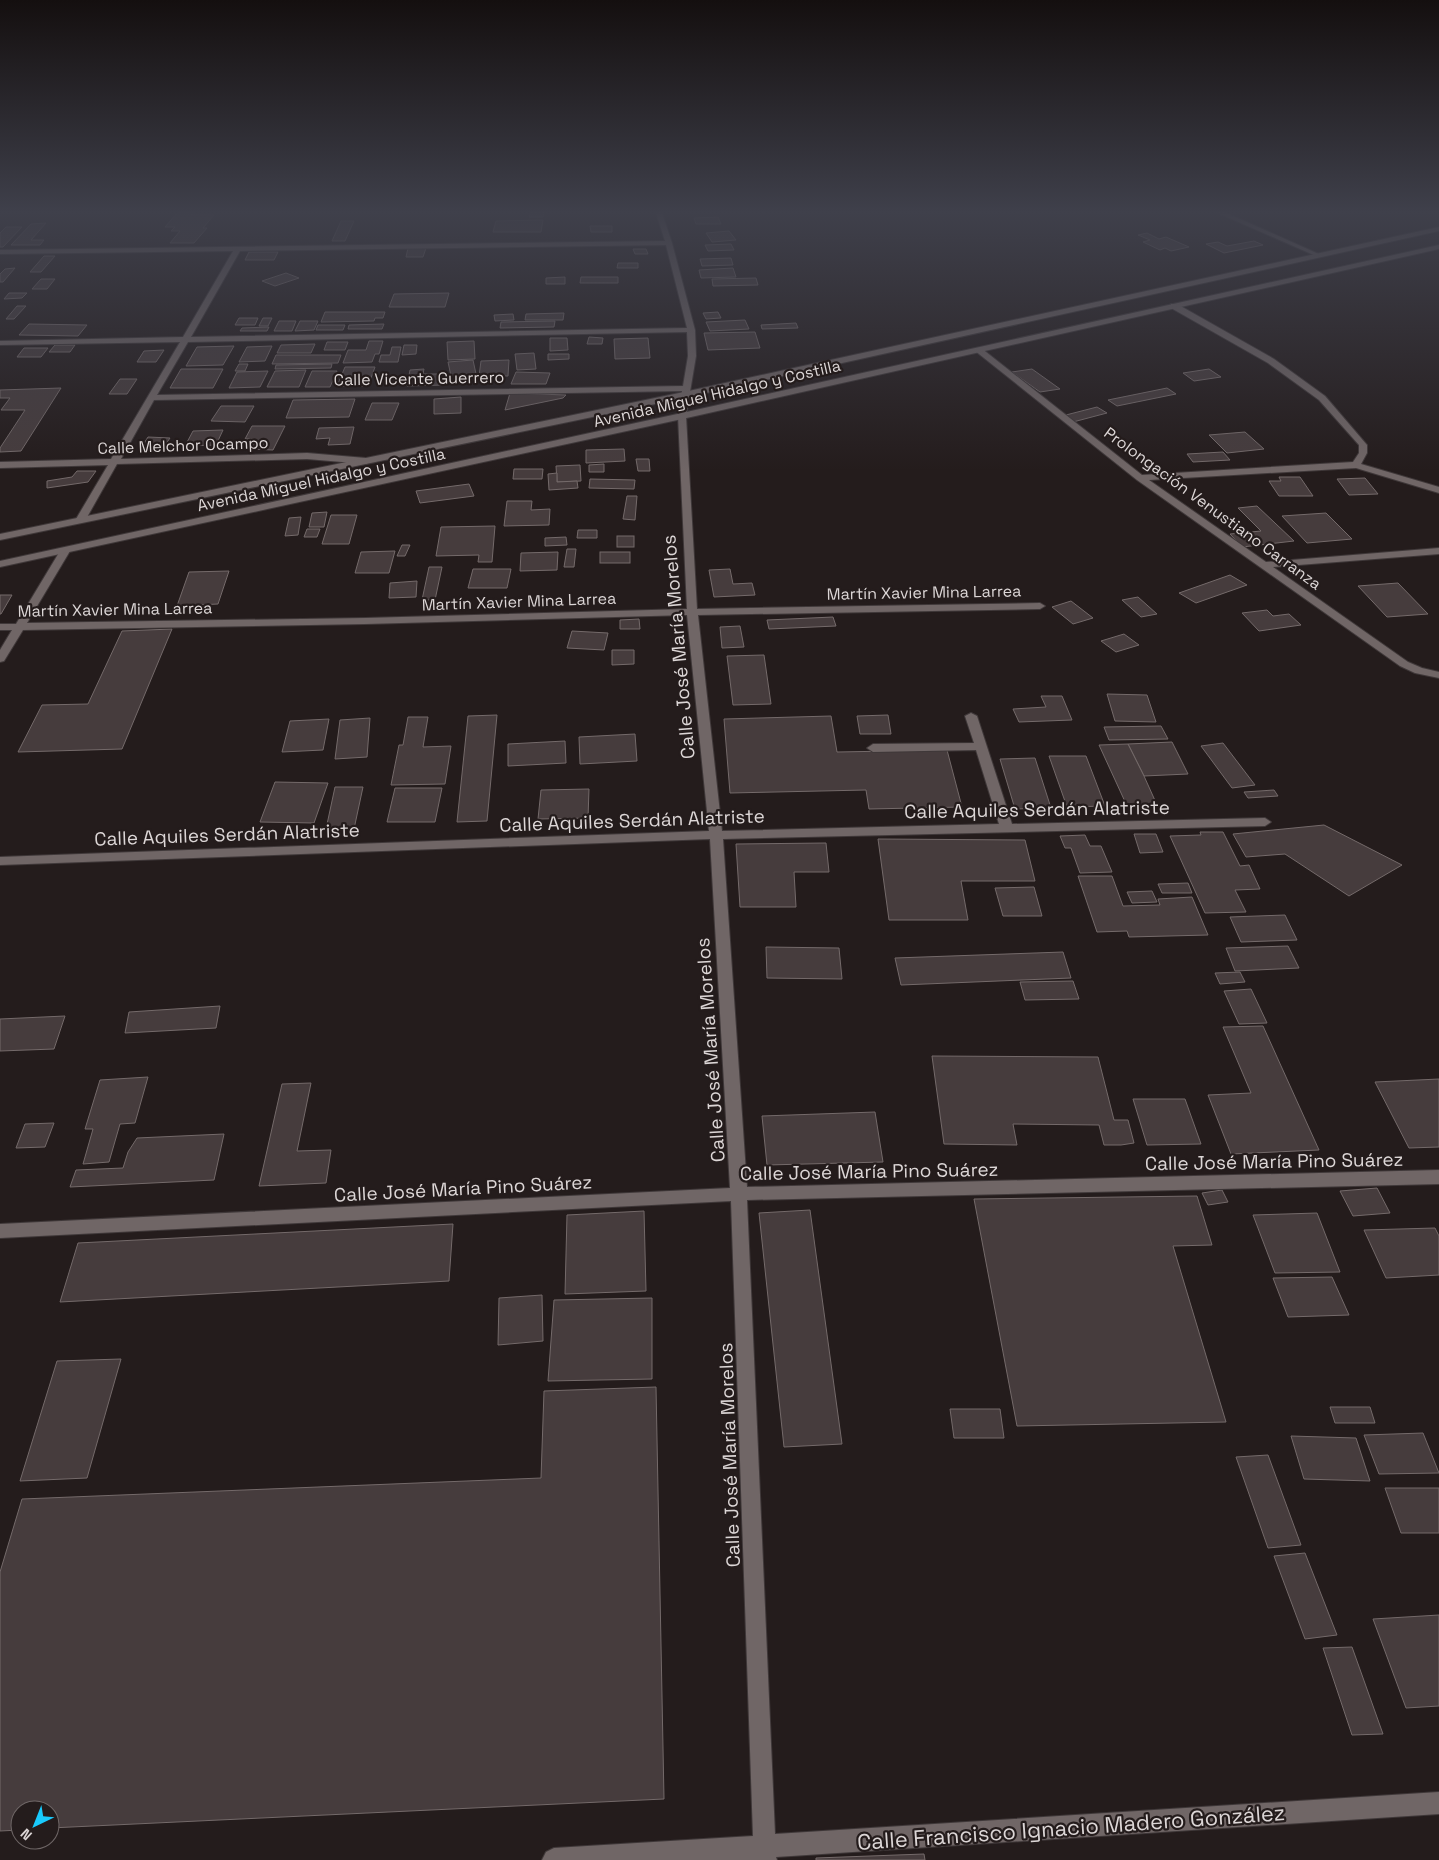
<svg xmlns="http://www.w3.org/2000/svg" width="1439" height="1860" font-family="'Space Grotesk',sans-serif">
<rect width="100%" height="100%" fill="#241c1c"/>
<g fill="#463c3d" stroke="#746a6a">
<polygon points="531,212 544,212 543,217 529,217"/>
<polygon points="177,213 193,213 191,215 214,215 203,228 207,228 194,243 170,243 180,231 171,231 175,227 165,227"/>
<polygon points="718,217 721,224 696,224 694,218"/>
<polygon points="543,220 541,232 493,232 496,221"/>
<polygon points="341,221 354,221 345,241 332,241"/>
<polygon points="46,223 31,240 44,240 40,245 11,245 31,224"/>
<polygon points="590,226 612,226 612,232 591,232"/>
<polygon points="6,227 22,227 3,247 0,247 0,233"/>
<polygon points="729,231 736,240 712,242 706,233"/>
<polygon points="1147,233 1159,239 1166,237 1189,247 1171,251 1165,248 1160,250 1143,242 1150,240 1138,235"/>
<polygon points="1254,241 1263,245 1224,253 1206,244 1218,242 1227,246"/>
<polygon points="731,244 734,250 708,251 705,245"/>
<polygon points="408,248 426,248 423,257 406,257"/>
<polygon points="633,249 646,249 648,254 635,254"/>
<polygon points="249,252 278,252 274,260 245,260"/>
<polygon points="44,256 55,256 41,272 30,272"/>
<polygon points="731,258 733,265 702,266 700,259"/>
<polygon points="618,263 638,263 638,268 617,268"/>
<polygon points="15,268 3,282 0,282 0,274 5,269"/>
<polygon points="733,268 736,277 701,278 699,270"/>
<polygon points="286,273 299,278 275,286 262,281"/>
<polygon points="565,277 565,284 546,284 546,278"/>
<polygon points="581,277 618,277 618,283 580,283"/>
<polygon points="756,278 758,285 713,286 712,279"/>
<polygon points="41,279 55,279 47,289 32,289"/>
<polygon points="9,293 27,293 22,298 4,299"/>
<polygon points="449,293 445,307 389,307 394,294"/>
<polygon points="17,306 26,306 14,319 6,319"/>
<polygon points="325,312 385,312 383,318 375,318 374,321 321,322"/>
<polygon points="718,312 721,318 706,319 703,313"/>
<polygon points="564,313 563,320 525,320 526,314"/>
<polygon points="513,314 514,320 495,321 494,315"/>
<polygon points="239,318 258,318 255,325 235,325"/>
<polygon points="263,318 272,318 268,326 259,326"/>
<polygon points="745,320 749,329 710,331 706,322"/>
<polygon points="279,321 296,321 292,331 274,331"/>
<polygon points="300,321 318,321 314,330 295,331"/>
<polygon points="555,321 554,327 500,328 501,322"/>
<polygon points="796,323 798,328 762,329 761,325"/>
<polygon points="29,324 87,325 78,336 19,335"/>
<polygon points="384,324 382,329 348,329 349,325"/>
<polygon points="318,325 345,325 343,330 316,330"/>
<polygon points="269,327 267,331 240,331 242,328"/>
<polygon points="755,332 760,348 708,350 704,333"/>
<polygon points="589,337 603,338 602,344 587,344"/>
<polygon points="550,338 567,338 568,350 550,351"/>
<polygon points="648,338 650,358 615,359 614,339"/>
<polygon points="369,341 383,341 379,354 375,354 372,362 343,363 348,350 366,350"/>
<polygon points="474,341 475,359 448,360 447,342"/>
<polygon points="327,342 348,342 345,350 324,350"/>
<polygon points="315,344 311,353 277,353 281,345"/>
<polygon points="55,345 75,345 70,352 49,352"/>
<polygon points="404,345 417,345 416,354 402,355"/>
<polygon points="234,346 223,365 186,366 197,347"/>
<polygon points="272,346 265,361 239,362 247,347"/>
<polygon points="392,347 401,347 398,362 379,362 381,355 390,355"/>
<polygon points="24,348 48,348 41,357 17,357"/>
<polygon points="164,350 156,362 137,362 144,351"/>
<polygon points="534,353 536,369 517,370 515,354"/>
<polygon points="548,354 569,354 569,359 548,360"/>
<polygon points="276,355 341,355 338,363 272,364"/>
<polygon points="473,360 476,374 451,376 448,362"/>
<polygon points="509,360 508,376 479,376 481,361"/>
<polygon points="239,364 248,364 245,371 235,371"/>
<polygon points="332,364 331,368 275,369 276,365"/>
<polygon points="345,367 375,367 368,386 337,386"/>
<polygon points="181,369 223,369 213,388 170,388"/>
<polygon points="424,369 423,374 446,374 444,385 407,386 410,370"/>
<polygon points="1032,369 1060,389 1040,392 1012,372"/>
<polygon points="1209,369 1221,377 1194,381 1183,373"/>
<polygon points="306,370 299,387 267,387 275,371"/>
<polygon points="268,371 260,387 229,388 237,372"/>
<polygon points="312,371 337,371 330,387 305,387"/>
<polygon points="516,372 550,373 546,384 511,384"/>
<polygon points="120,379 137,379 127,394 109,394"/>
<polygon points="61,388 21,451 0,452 0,448 25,410 1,410 10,398 0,398 0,390"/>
<polygon points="1167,388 1176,394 1117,406 1108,400"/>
<polygon points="510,393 566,395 563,398 505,410"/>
<polygon points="461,397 461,413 434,414 434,399"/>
<polygon points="355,399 349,417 286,418 293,400"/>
<polygon points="372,403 399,403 392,420 365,420"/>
<polygon points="221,406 254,406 245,422 211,421"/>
<polygon points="1097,407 1107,413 1073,422 1062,416"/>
<polygon points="252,426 285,426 273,450 248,449 254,439 245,439"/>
<polygon points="354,427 350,444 328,445 330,438 316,439 319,428"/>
<polygon points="223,430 216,445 185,446 193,431"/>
<polygon points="1245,432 1264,449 1227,453 1209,435"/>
<polygon points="148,437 170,438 161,451 139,451"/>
<polygon points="624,449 625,461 586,463 586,450"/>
<polygon points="1223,452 1230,460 1193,462 1187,454"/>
<polygon points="636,459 649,459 650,471 638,471"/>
<polygon points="604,464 604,472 589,472 589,465"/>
<polygon points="580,465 581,481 557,482 556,466"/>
<polygon points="514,469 543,469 542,479 513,479"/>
<polygon points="77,471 96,471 88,482 47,488 47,481 72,477"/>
<polygon points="557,473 557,482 577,481 578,488 549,490 548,474"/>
<polygon points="1279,477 1300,477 1313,496 1279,496 1269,481 1281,481"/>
<polygon points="1365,478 1378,494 1349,495 1337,479"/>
<polygon points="590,479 635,480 634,489 589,488"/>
<polygon points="469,484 474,496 420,503 416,491"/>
<polygon points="627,496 637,496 635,520 623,519"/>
<polygon points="507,501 532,501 531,510 550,509 549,525 504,526"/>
<polygon points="1257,506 1294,541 1242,547 1230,534 1261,531 1238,508"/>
<polygon points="327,512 324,527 309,527 312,513"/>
<polygon points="1326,513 1352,539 1307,543 1282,516"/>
<polygon points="331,515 357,515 349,544 322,544"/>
<polygon points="301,517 298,535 285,536 289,518"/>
<polygon points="495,526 492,562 478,562 479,555 436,556 441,527"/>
<polygon points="307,529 320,529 317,537 304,537"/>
<polygon points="578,530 597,530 597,538 577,538"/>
<rect x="617" y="536" width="17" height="11"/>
<polygon points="566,537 567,545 545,546 545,538"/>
<polygon points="402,545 410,545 405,556 397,556"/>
<polygon points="567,549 576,549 574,567 564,567"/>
<polygon points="395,551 389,573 355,573 361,552"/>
<polygon points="558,552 557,570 520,571 521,553"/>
<rect x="600" y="552" width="30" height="11"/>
<polygon points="429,567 442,567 435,600 422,600"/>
<polygon points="473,569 511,569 507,588 468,588"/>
<polygon points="730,569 733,584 752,583 755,595 714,597 709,570"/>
<polygon points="229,571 218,604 177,606 189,572"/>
<polygon points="1230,575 1247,585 1196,603 1179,593"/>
<polygon points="417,581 416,597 389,598 390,583"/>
<polygon points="1398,583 1428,614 1387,617 1358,586"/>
<polygon points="0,595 12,595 1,614 0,614"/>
<polygon points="1138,597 1157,614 1141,617 1122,600"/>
<polygon points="1071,601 1093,618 1073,624 1052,607"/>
<polygon points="1267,610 1273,616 1289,614 1301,625 1259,631 1242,613"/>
<polygon points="833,617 836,626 769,629 767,620"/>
<polygon points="639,619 640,629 620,629 620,620"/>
<polygon points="740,626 744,647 722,648 720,627"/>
<polygon points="172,629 122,749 18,752 42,705 88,704 122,631"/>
<polygon points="572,631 608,633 604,650 567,648"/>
<polygon points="1124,634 1139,645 1116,652 1101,641"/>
<polygon points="612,650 634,650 634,664 612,665"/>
<polygon points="764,655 771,704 733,705 727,656"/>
<polygon points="1107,694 1147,695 1156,722 1115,721"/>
<polygon points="1041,696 1062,696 1072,720 1019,722 1013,709 1046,707"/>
<polygon points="497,715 487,821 457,822 468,716"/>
<polygon points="888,715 891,734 860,734 857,716"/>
<polygon points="831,716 837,752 947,750 962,807 869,809 866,790 730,793 724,719"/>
<polygon points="408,717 428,717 423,747 451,746 445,784 391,785 399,745 403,745"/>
<polygon points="370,718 367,757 335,759 340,720"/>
<polygon points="329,719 323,750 282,752 290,721"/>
<polygon points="1161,726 1168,739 1109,740 1104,727"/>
<polygon points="635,734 637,761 580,764 579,737"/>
<polygon points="565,741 566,763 508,766 508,744"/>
<polygon points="1172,742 1188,774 1144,776 1128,744"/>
<polygon points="1223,743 1255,785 1232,788 1201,746"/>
<polygon points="1128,744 1144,776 1157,805 1127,806 1099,745"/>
<polygon points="1049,756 1086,756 1105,806 1067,807"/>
<polygon points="1035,758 1051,808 1015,809 1000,759"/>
<polygon points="275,782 328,783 314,823 260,822"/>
<polygon points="335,787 363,787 354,829 326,829"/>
<polygon points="395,788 442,788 435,822 387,822"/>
<polygon points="589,789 588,818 538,819 541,790"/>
<polygon points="1274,790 1278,796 1248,798 1244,792"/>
<polygon points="1324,825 1402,865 1349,896 1285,854 1246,857 1233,834"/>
<polygon points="1200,832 1223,832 1240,866 1249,865 1260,889 1235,890 1246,912 1205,913 1170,836 1201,835"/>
<polygon points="1134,834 1156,834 1163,852 1140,853"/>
<polygon points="1085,835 1090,846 1101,846 1112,872 1080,873 1071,848 1065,848 1060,836"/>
<polygon points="878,839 1025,840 1035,881 961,881 968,920 889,920"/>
<polygon points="826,843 829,872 794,872 796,907 740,907 736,844"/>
<polygon points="1078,876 1112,876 1123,906 1160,905 1158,899 1192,897 1208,935 1129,937 1127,931 1097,932"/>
<polygon points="1188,883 1192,893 1162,893 1158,884"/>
<polygon points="1034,887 1042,916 1003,916 995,888"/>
<polygon points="1152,891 1157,902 1132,903 1127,892"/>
<polygon points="1285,915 1297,940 1241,942 1230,917"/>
<polygon points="1288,946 1299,968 1235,971 1226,948"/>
<polygon points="766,947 839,948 842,979 767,978"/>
<polygon points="1063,952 1071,978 901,985 895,958"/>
<polygon points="1240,972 1245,982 1220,984 1215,973"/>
<polygon points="1073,981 1079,999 1025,1000 1020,982"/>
<polygon points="1251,989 1267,1023 1239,1024 1224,991"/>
<polygon points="220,1006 216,1028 125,1033 129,1012"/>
<polygon points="65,1016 54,1049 0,1051 0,1019"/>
<polygon points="1263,1026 1319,1150 1231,1154 1208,1095 1251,1093 1223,1027"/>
<polygon points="932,1056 1098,1057 1114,1120 1128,1120 1134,1143 1121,1145 1104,1145 1099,1125 1013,1124 1017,1145 944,1144"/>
<polygon points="148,1077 135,1123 120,1124 109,1162 83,1164 93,1129 85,1129 100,1080"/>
<polygon points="1439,1079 1439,1147 1409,1148 1375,1082"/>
<polygon points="311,1083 297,1151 331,1150 326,1183 259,1186 282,1084"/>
<polygon points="1133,1099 1185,1099 1201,1144 1147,1145"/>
<polygon points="875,1112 883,1162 767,1165 762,1116"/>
<polygon points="54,1123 45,1147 16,1148 25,1124"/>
<polygon points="224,1134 214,1180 70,1187 76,1170 123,1168 128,1152 137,1138"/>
<polygon points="1377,1188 1390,1213 1353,1216 1340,1191"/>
<polygon points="1222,1190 1228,1202 1208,1205 1202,1193"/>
<polygon points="1197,1196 1212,1245 1173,1246 1226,1422 1017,1426 974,1199"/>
<polygon points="810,1210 842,1444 784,1447 759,1213"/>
<polygon points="644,1211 646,1291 565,1294 567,1215"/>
<polygon points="1317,1213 1340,1272 1275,1273 1253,1215"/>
<polygon points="453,1224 449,1281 60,1302 78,1243"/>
<polygon points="1435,1228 1439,1236 1439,1275 1386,1278 1364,1230"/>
<polygon points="1332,1277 1349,1315 1288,1317 1273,1278"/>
<polygon points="542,1295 543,1341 498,1345 499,1298"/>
<polygon points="652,1298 652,1379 548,1381 554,1300"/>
<polygon points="121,1359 87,1478 20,1481 57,1361"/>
<polygon points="656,1387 664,1799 50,1828 50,1810 20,1810 20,1830 0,1831 0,1572 22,1499 541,1478 544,1391"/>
<polygon points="1330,1407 1370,1407 1375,1423 1335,1423"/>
<polygon points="950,1409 1000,1409 1004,1438 954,1438"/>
<polygon points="1423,1433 1439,1473 1379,1474 1364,1435"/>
<polygon points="1291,1436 1356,1438 1370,1481 1304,1479"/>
<polygon points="1268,1455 1301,1545 1268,1548 1236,1457"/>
<polygon points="1385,1488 1439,1488 1439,1533 1401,1533"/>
<polygon points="1305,1553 1337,1635 1305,1639 1274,1556"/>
<polygon points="1439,1615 1439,1706 1406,1708 1373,1619"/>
<polygon points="1352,1647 1383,1734 1352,1735 1323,1648"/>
<polygon points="924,1854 925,1860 816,1860 816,1858"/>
</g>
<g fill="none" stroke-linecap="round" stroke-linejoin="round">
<g stroke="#3f3839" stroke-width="2">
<g id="minor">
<path d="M 655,210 L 661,210 L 672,243 L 695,330 L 696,356 L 686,416 L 697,609 L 1040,603 L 1045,606 L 1040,609 L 698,615 L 722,831 L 999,824 L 976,750 L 873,752 L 867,748 L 873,744 L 974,743 L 965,716 L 971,713 L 977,716 L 1012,824 L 1265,818 L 1271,822 L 1265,826 L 723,839 L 747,1187 L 1439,1170 L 1439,1184 L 747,1200 L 775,1834 L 1439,1792 L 1439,1814 L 776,1857 L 777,1860 L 542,1860 L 546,1852 L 554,1848 L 753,1836 L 731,1201 L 0,1238 L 0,1224 L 730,1188 L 710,839 L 0,865 L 0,857 L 709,831 L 687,615 L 365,624 L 23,630 L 4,661 L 0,662 L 0,650 L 12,630 L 0,630 L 0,624 L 16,624 L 60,551 L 65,548 L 70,551 L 27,623 L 365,618 L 687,609 L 678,416 L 682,391 L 154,400 L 121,459 L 307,453 L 366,458 L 371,461 L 366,464 L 307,459 L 117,464 L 86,519 L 81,522 L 76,519 L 108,465 L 0,468 L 0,462 L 111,459 L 180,342 L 0,345 L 0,341 L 183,337 L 233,251 L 0,254 L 0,250 L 665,241 ZM 666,245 L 687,328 L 191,337 L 240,251 ZM 687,332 L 688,356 L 683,386 L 157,395 L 188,342 Z"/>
<polygon points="1211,210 1220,210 1321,255 1316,256"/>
<polygon points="1171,304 1177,304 1274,359 1325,396 1367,445 1367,453 1361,464 1439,487 1439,493 1356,468 1149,480 1266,562 1439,548 1439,554 1273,567 1408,662 1422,668 1439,672 1439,678 1415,673 1400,666 1137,480 974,350 981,348 1142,475 1353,462 1359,453 1359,445 1319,400 1268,363 1171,308"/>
</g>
</g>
<g stroke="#3f3839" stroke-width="2">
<g id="secondary">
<polygon points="1439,227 1439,231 684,398 0,540 0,534 684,392"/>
<polygon points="1439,245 1439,249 682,419 0,567 0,561 682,413"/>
</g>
</g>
<use href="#minor" fill="#706666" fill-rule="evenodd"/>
<use href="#secondary" fill="#706666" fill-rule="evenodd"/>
</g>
<linearGradient id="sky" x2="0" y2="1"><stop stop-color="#140f0f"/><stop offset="0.45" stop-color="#3f404b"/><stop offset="1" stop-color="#3f404b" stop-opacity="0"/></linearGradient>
<rect width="1439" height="471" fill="url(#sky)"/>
<g text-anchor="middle" stroke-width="4.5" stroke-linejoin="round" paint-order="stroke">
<g font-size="16" fill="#dcd6d6" stroke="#241c1c">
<text transform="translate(419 378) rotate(-1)" y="6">Calle Vicente Guerrero</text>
<text transform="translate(717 393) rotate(-13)" y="6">Avenida Miguel Hidalgo y Costilla</text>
<text transform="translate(183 445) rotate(-2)" y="6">Calle Melchor Ocampo</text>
<text transform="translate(321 479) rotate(-12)" y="6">Avenida Miguel Hidalgo y Costilla</text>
<text transform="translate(1213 508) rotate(36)" y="6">Prolongación Venustiano Carranza</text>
<text transform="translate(924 592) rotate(-1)" y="6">Martín Xavier Mina Larrea</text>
<text transform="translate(519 601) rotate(-2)" y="6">Martín Xavier Mina Larrea</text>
<text transform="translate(115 609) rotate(-1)" y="6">Martín Xavier Mina Larrea</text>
</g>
<g font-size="19" fill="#dcd6d6" stroke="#241c1c">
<text transform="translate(678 647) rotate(-95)" y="7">Calle José María Morelos</text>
<text transform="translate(1037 809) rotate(-1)" y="7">Calle Aquiles Serdán Alatriste</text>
<text transform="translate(632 820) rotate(-2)" y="7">Calle Aquiles Serdán Alatriste</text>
<text transform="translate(227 834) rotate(-2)" y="7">Calle Aquiles Serdán Alatriste</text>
<text transform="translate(710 1050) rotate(-94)" y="7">Calle José María Morelos</text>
<text transform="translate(1274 1161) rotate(-1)" y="7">Calle José María Pino Suárez</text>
<text transform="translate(869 1171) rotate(-1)" y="7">Calle José María Pino Suárez</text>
<text transform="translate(463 1188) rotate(-3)" y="7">Calle José María Pino Suárez</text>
<text transform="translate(729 1455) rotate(-92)" y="7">Calle José María Morelos</text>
</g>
<g font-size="22" fill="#dcd6d6" stroke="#241c1c">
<text transform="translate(1071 1827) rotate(-4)" y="8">Calle Francisco Ignacio Madero González</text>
</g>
</g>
<g transform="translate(35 1825) rotate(223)"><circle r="24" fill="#241c1c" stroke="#6e6666"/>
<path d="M0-4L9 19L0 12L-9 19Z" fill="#19cafc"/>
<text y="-8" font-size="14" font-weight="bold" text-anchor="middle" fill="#dcd6d6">N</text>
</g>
</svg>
